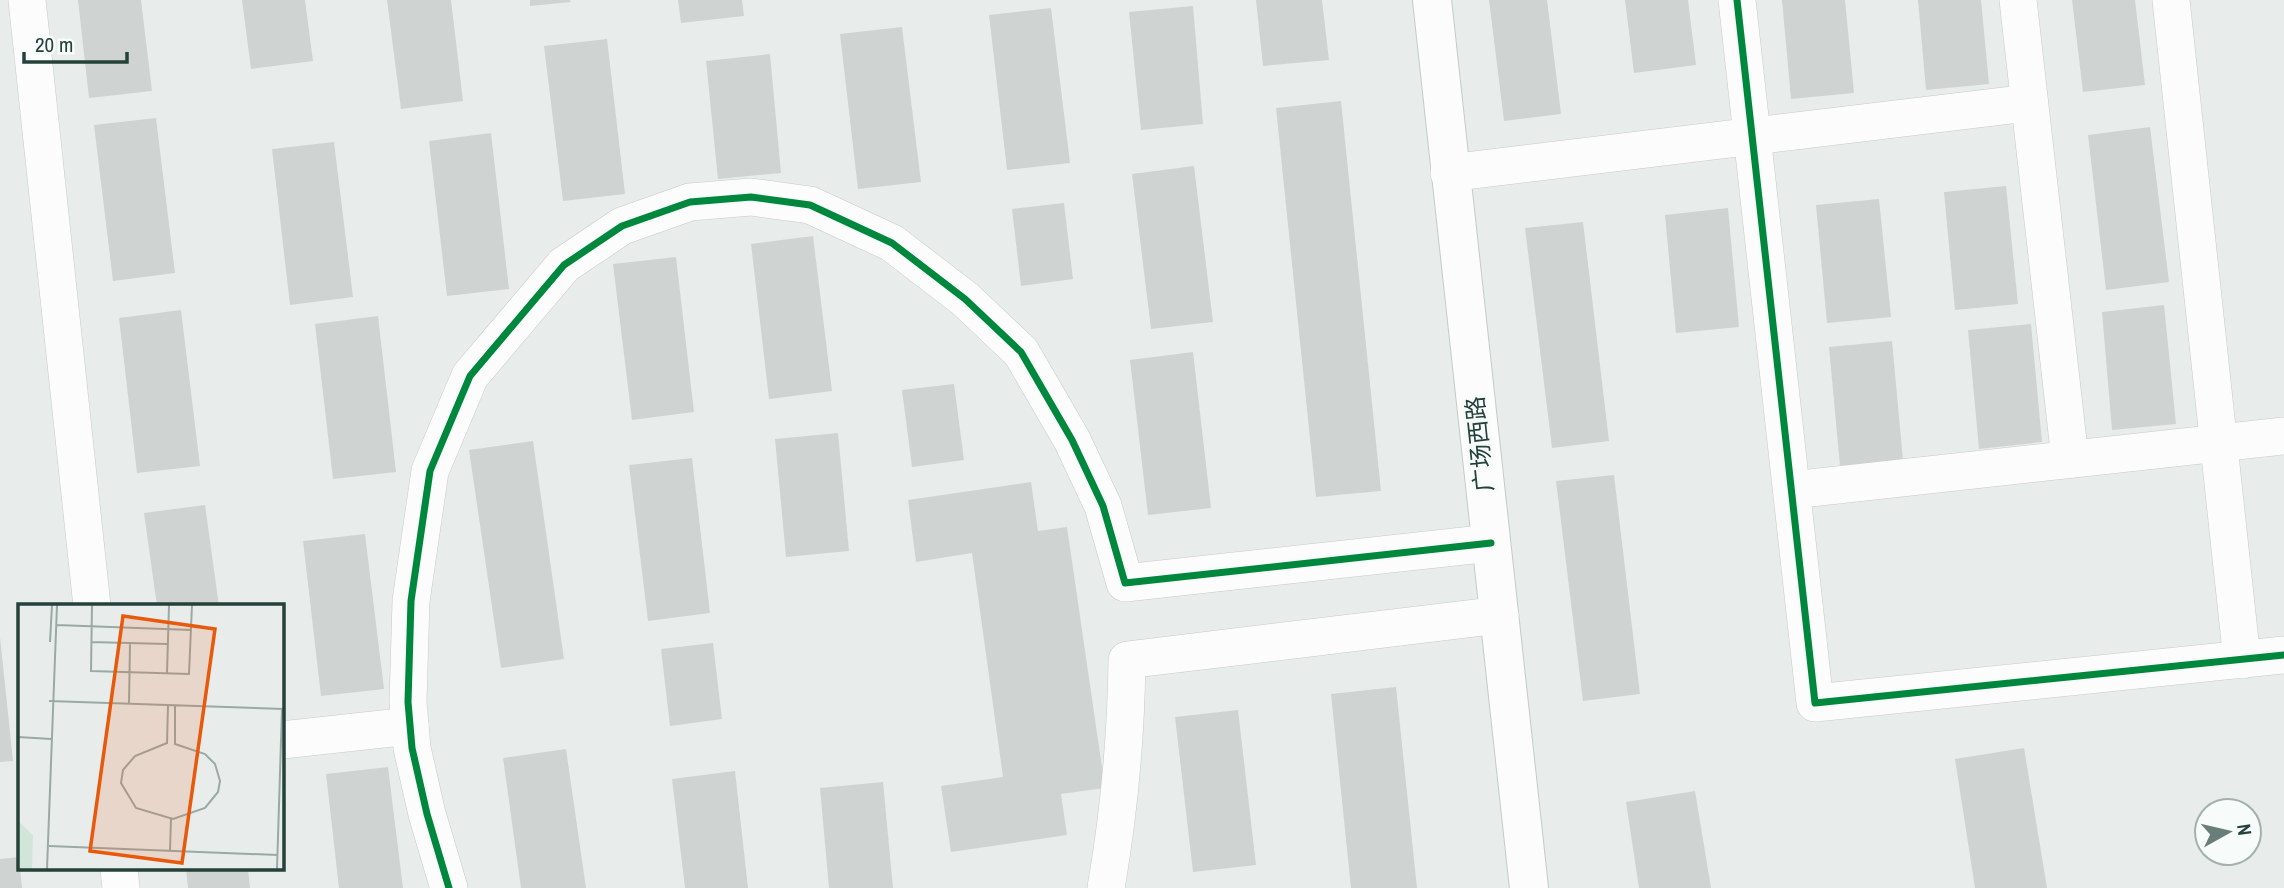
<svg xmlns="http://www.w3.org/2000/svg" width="2284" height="888" font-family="'Archivo Narrow','Noto Sans SC',sans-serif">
<rect width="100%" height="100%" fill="#e8edeb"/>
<g fill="#cfd4d2">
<polygon points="78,0 141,0 152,91 89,98"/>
<polygon points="242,0 305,0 313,61 251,69"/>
<polygon points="387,0 451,0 463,101 401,109"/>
<polygon points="530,0 570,0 571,2 530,6"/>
<polygon points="678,0 742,0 744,16 681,23"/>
<polygon points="1256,0 1322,0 1329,60 1263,66"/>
<polygon points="1489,0 1547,0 1561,114 1504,121"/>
<polygon points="1625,0 1688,0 1696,65 1634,73"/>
<polygon points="1782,0 1845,0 1854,93 1791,99"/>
<polygon points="1918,0 1981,0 1989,84 1926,90"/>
<polygon points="2072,0 2135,0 2145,85 2083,92"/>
<polygon points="1193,6 1203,124 1141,130 1129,12"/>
<polygon points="1051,8 1070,163 1007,170 989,15"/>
<polygon points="902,27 921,182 858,189 840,34"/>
<polygon points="607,39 625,194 563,201 544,46"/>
<polygon points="770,54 781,173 718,179 706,61"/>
<polygon points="1341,101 1381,491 1316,497 1276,108"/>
<polygon points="156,118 175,273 113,281 94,125"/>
<polygon points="2150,127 2169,282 2106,290 2088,135"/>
<polygon points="491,133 509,289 447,296 429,141"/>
<polygon points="334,142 353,297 290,305 272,149"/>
<polygon points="1194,166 1213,322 1151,329 1132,174"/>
<polygon points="2006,186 2018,304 1955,310 1944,192"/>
<polygon points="1879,199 1891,317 1827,323 1816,205"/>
<polygon points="1064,203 1073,279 1021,286 1012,209"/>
<polygon points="1728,208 1739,327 1676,333 1665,215"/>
<polygon points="1583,222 1609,441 1552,448 1525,228"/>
<polygon points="813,236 832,391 769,399 751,244"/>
<polygon points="676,257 694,412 632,420 613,264"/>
<polygon points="2164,305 2176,424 2112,430 2102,312"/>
<polygon points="181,310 200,466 137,473 119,318"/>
<polygon points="378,316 396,472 333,479 315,324"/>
<polygon points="2031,324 2042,442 1979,449 1968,330"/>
<polygon points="1892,341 1903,460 1840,466 1829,347"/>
<polygon points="1193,352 1211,508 1148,515 1130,360"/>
<polygon points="954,384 964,460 912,467 902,390"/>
<polygon points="838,433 849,551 786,557 775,439"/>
<polygon points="533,441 564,659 501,668 469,450"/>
<polygon points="692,458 710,613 648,621 629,465"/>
<polygon points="1614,475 1640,694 1583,701 1556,481"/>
<polygon points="1031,482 1038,531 1067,527 1105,788 1061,794 1067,835 951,852 941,786 1003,777 972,553 916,562 908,500"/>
<polygon points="205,505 219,606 157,606 144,513"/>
<polygon points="365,534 384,689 321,696 303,541"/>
<polygon points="0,637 13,761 0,762"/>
<polygon points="713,643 722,719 670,726 661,649"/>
<polygon points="1396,687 1417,888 1351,888 1331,694"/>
<polygon points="1238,710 1256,865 1193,872 1175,717"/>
<polygon points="2024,748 2047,888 1975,888 1955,759"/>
<polygon points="566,749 586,888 521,888 503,758"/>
<polygon points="388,767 403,888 339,888 326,774"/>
<polygon points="735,771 748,888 685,888 672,779"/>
<polygon points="883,782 893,888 829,888 820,788"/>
<polygon points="1695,791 1711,888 1639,888 1626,802"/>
<polygon points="19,857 22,888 0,888 0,859"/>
<polygon points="186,869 248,869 250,888 188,888"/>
</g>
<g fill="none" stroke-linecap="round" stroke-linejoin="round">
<g stroke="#c5cac8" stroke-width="38">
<g id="minor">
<polyline points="27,0 92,606"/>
<polyline points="1737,0 1815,703 2284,655"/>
<polyline points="2018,0 2070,459"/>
<polyline points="2171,0 2242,660"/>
<polyline points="1449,173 2028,103"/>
<polyline points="1792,490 2284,436"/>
<polyline points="282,740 410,726"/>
<polyline points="119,869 121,888"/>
<polyline points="449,888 427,814 412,748 408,702 411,601 430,471 470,376 564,265 622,226 690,202 751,197 810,205 892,243 965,299 1021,352 1072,440 1103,506 1125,583 1491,543"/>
<path d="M 1106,888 C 1119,813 1126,737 1127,660 L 1500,615"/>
</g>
</g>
<g stroke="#c3cbc8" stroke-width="40">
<polyline id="secondary" points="1432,0 1529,888"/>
</g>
<use href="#minor" stroke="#fcfcfc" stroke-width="37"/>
<use href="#secondary" stroke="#fcfcfc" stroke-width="38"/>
<g stroke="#f7fbf9" stroke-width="11">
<g id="cycleway">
<polyline points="1737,0 1815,703 2284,655"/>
<polyline points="449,888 427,814 412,748 408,702 411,601 430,471 470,376 564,265 622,226 690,202 751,197 810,205 892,243 965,299 1021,352 1072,440 1103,506 1125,583 1491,543"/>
</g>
</g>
<use href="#cycleway" stroke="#00873e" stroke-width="7"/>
</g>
<g text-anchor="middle" stroke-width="7" stroke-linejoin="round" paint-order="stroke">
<g font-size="24" fill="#24423a" stroke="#f7fbf9">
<text transform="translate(1480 444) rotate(-96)" y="8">广场西路</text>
</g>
</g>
<g transform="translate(18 604)">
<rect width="266" height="266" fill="#e8edeb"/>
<path d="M 0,217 L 15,231 L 14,265 L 0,265 Z" fill="#d1e6d8"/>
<path fill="none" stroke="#9aa9a4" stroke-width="2" d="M 74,1 L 73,67 L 171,70 L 174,1M 39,21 L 173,26M 32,38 L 34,1M 73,38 L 149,40M 149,69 L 151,1M 31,97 L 266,105M 111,99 L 112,40M 150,101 L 149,139 L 117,152 L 105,166 L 103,179 L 118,204 L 155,215 L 187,204 L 200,188 L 202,177 L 197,160 L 187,150 L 157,140 L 157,101M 0,133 L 33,135M 31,242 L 260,251M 152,246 L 153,215M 29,265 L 39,1M 259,265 L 264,105"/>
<path fill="#e8590c" fill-opacity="0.15" stroke="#e8590c" stroke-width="3.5" d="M 105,12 L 197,25 L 164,259 L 72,247 Z"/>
<rect width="266" height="266" fill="none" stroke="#24423a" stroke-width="3.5"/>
</g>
<g transform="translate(2228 832) rotate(82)"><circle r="33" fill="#f7fbf9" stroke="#a3b1ad" stroke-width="2"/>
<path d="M0-5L12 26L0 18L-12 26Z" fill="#697e78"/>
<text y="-10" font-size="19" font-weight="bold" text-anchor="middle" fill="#24423a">N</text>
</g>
<path d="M24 52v10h103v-10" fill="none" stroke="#24423a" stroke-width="3.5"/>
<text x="35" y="52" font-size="21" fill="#24423a" stroke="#f7fbf9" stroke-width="5" paint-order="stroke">20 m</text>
</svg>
